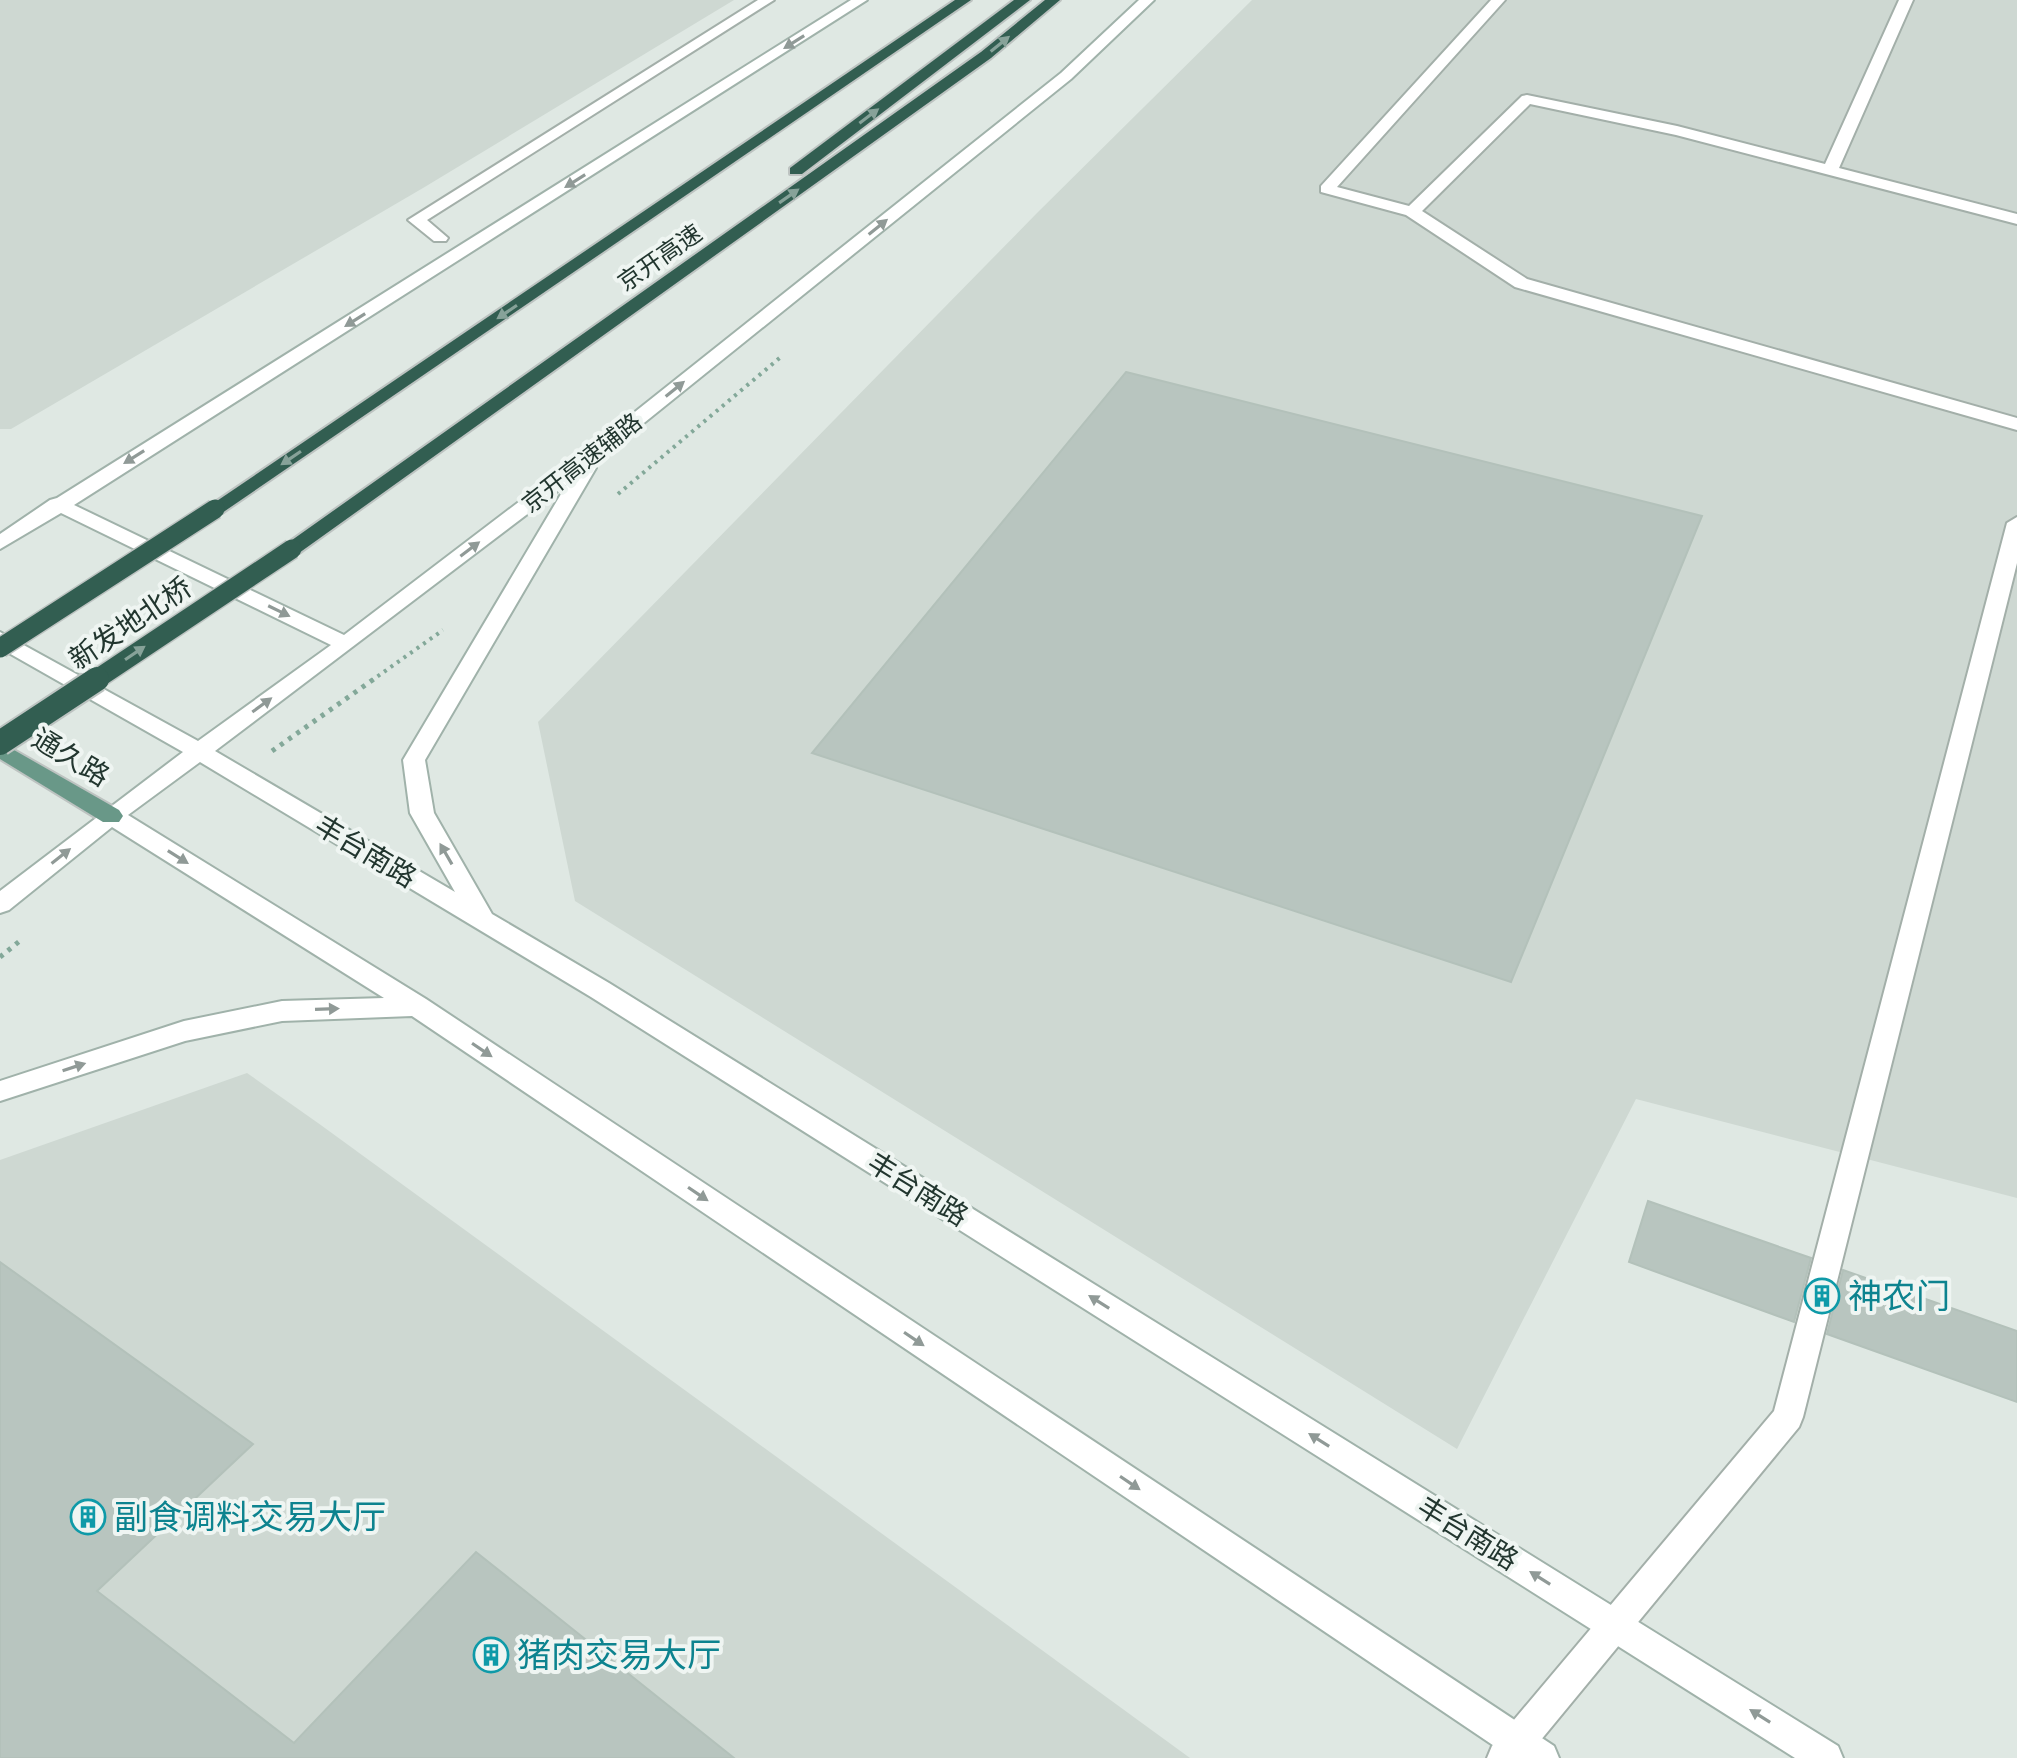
<svg xmlns="http://www.w3.org/2000/svg" width="2017" height="1758" font-family="'Noto Sans','Noto Sans SC',sans-serif">
<rect width="100%" height="100%" fill="#dfe8e3"/>
<g fill="#ced8d2">
<polygon points="0,0 734,0 423,188 11,429 0,429"/>
<polygon points="1252,0 2017,0 2017,1198 1636,1099 1457,1449 575,901 538,722 1037,213"/>
<polygon points="247,1073 318,1123 1190,1758 0,1758 0,1160"/>
</g>
<g fill="#b8c5bf" stroke="#b3c1ba" stroke-width="2">
<polygon points="1126,372 1702,516 1511,982 812,753"/>
<polygon points="1648,1201 1811,1258 1794,1322 1629,1262"/>
<polygon points="0,1262 253,1444 97,1591 294,1743 476,1552 734,1758 0,1758"/>
<polygon points="1843,1270 2017,1331 2017,1402 1827,1334"/>
</g>
<g fill="none" stroke-linecap="round" stroke-linejoin="round">
<g stroke="#a3afa9" stroke-width="4">
<g id="service">
<polygon points="758,0 774,0 427,220 448,238 446,241 434,241 408,220"/>
<polygon points="1491,0 1505,0 1337,187 1409,206 1522,96 1527,95 1677,126 1825,164 1899,0 1913,0 1839,168 2017,214 2017,224 1676,135 1530,104 1422,211 1527,279 2017,418 2017,430 1515,287 1406,215 1321,192 1321,186"/>
</g>
</g>
<g stroke="#a3afa9" stroke-width="4">
<polygon id="tertiary" points="2017,517 2017,563 1803,1417 1799,1427 1526,1758 1487,1758 1492,1746 1774,1411 2007,523"/>
</g>
<g stroke="#a0b2aa" stroke-width="4">
<path id="secondary" d="M 851,0 L 867,0 L 74,505 L 344,635 L 587,450 L 1061,73 L 1139,0 L 1154,0 L 1071,79 L 593,464 L 596,468 L 425,760 L 434,813 L 492,914 L 609,983 L 1838,1746 L 1843,1758 L 1795,1758 L 591,997 L 200,762 L 128,815 L 426,999 L 1554,1746 L 1559,1758 L 1512,1758 L 412,1016 L 282,1021 L 185,1041 L 0,1101 L 0,1081 L 184,1021 L 282,1001 L 384,998 L 112,827 L 9,910 L 0,913 L 0,891 L 183,752 L 0,648 L 0,632 L 198,741 L 331,645 L 61,513 L 0,549 L 0,534 L 50,500 L 57,498 ZM 567,484 L 403,760 L 410,813 L 455,892 L 215,751 Z"/>
</g>
<g stroke="#bdc3c1" stroke-width="4">
<polygon id="primary" points="0,742 119,810 123,816 119,822 103,822 0,759"/>
</g>
<g stroke="#bdc3c1" stroke-width="4">
<g id="motorway">
<polygon points="955,0 971,0 222,513 208,513 205,509"/>
<polygon points="1014,0 1030,0 802,174 790,174 790,168"/>
<polygon points="1045,0 1060,0 991,58 299,553 285,553 282,549 285,545 981,52"/>
</g>
</g>
<g stroke="#83a899" stroke-width="4" stroke-dasharray="3 5" stroke-linecap="butt">
<polyline points="618,494 782,356"/>
<polyline points="371,681 443,630"/>
</g>
<g stroke="#83a899" stroke-width="5" stroke-dasharray="4 6" stroke-linecap="butt">
<polyline points="272,751 374,679"/>
<polyline points="0,957 21,940"/>
</g>
<use href="#service" fill="#fff" fill-rule="evenodd"/>
<use href="#tertiary" fill="#fff" fill-rule="evenodd"/>
<use href="#secondary" fill="#fff" fill-rule="evenodd"/>
<use href="#primary" fill="#699888" fill-rule="evenodd"/>
<use href="#motorway" fill="#325e51" fill-rule="evenodd"/>
<g stroke="#bdc3c1" stroke-width="22" stroke-linecap="butt">
<g id="motorway-bridge-far1">
<polyline points="0,648 215,509"/>
<polyline points="94,681 292,549"/>
</g>
</g>
<g stroke="#bdc3c1" stroke-width="28" stroke-linecap="butt">
<polyline id="motorway-bridge" points="0,743 97,679"/>
</g>
<use href="#motorway-bridge-far1" stroke="#325e51" stroke-width="19"/>
<use href="#motorway-bridge" stroke="#325e51" stroke-width="24"/>
</g>
<defs><path id="oneway-solid" d="M-6-.8H1V-3.2L6.5 0L1 3.2V.8H-6Z" transform="scale(2)"/></defs>
<g fill="#909a97">
<use href="#oneway-solid" transform="translate(794 42) rotate(148)"/>
<use href="#oneway-solid" transform="translate(575 181) rotate(148)"/>
<use href="#oneway-solid" transform="translate(878 227) rotate(-39)"/>
<use href="#oneway-solid" transform="translate(355 320) rotate(148)"/>
<use href="#oneway-solid" transform="translate(675 389) rotate(-39)"/>
<use href="#oneway-solid" transform="translate(134 457) rotate(148)"/>
<use href="#oneway-solid" transform="translate(470 549) rotate(-37)"/>
<use href="#oneway-solid" transform="translate(279 611) rotate(26)"/>
<use href="#oneway-solid" transform="translate(262 705) rotate(-36)"/>
<use href="#oneway-solid" transform="translate(446 854) rotate(-120)"/>
<use href="#oneway-solid" transform="translate(61 856) rotate(-38)"/>
<use href="#oneway-solid" transform="translate(178 857) rotate(32)"/>
<use href="#oneway-solid" transform="translate(327 1009) rotate(-2)"/>
<use href="#oneway-solid" transform="translate(482 1050) rotate(34)"/>
<use href="#oneway-solid" transform="translate(74 1067) rotate(-18)"/>
<use href="#oneway-solid" transform="translate(698 1194) rotate(34)"/>
<use href="#oneway-solid" transform="translate(1099 1302) rotate(-148)"/>
<use href="#oneway-solid" transform="translate(914 1339) rotate(34)"/>
<use href="#oneway-solid" transform="translate(1319 1440) rotate(-148)"/>
<use href="#oneway-solid" transform="translate(1130 1483) rotate(34)"/>
<use href="#oneway-solid" transform="translate(1540 1578) rotate(-148)"/>
<use href="#oneway-solid" transform="translate(1760 1716) rotate(-148)"/>
</g>
<g fill="#87a299">
<use href="#oneway-solid" transform="translate(1000 44) rotate(-39)"/>
<use href="#oneway-solid" transform="translate(869 116) rotate(-37)"/>
<use href="#oneway-solid" transform="translate(789 196) rotate(-35)"/>
<use href="#oneway-solid" transform="translate(507 312) rotate(146)"/>
<use href="#oneway-solid" transform="translate(291 458) rotate(146)"/>
<use href="#oneway-solid" transform="translate(135 653) rotate(-34)"/>
</g>
<defs>
<g id="building-ring" transform="scale(1.8)"><circle r="9.5" fill="#eff5f2" stroke="#0f9aa8" stroke-width="1.5"/><path d="M-4-6H4V6H1V3H-1V6H-4ZM-2.5-4.3h1.7v1.8h-1.7ZM.8-4.3h1.7v1.8H.8ZM-2.5-1h1.7V.8h-1.7ZM.8-1h1.7V.8H.8Z" fill="#0f9aa8"/></g>
</defs>
<g fill-rule="evenodd">
<use href="#building-ring" x="1822" y="1296"/>
<use href="#building-ring" x="88" y="1517"/>
<use href="#building-ring" x="491" y="1655"/>
</g>
<g text-anchor="middle" stroke-width="8" stroke-linejoin="round" paint-order="stroke">
<g font-size="24" fill="#22362f" stroke="#eff5f2">
<text transform="translate(660 258) rotate(-35)" y="8">京开高速</text>
<text transform="translate(582 463) rotate(-38)" y="8">京开高速辅路</text>
</g>
<g font-size="28" fill="#22362f" stroke="#eff5f2">
<text transform="translate(130 623) rotate(-34)" y="10">新发地北桥</text>
<text transform="translate(71 757) rotate(31)" y="10">通久路</text>
<text transform="translate(366 851) rotate(31)" y="10">丰台南路</text>
<text transform="translate(918 1189) rotate(32)" y="10">丰台南路</text>
<text transform="translate(1468 1533) rotate(32)" y="10">丰台南路</text>
</g>
<g font-size="34" fill="#0d838f" stroke="#eff5f2" text-anchor="start">
<text x="1848" y="1308">神农门</text>
<text x="114" y="1529">副食调料交易大厅</text>
<text x="517" y="1667">猪肉交易大厅</text>
</g>
</g>
</svg>
